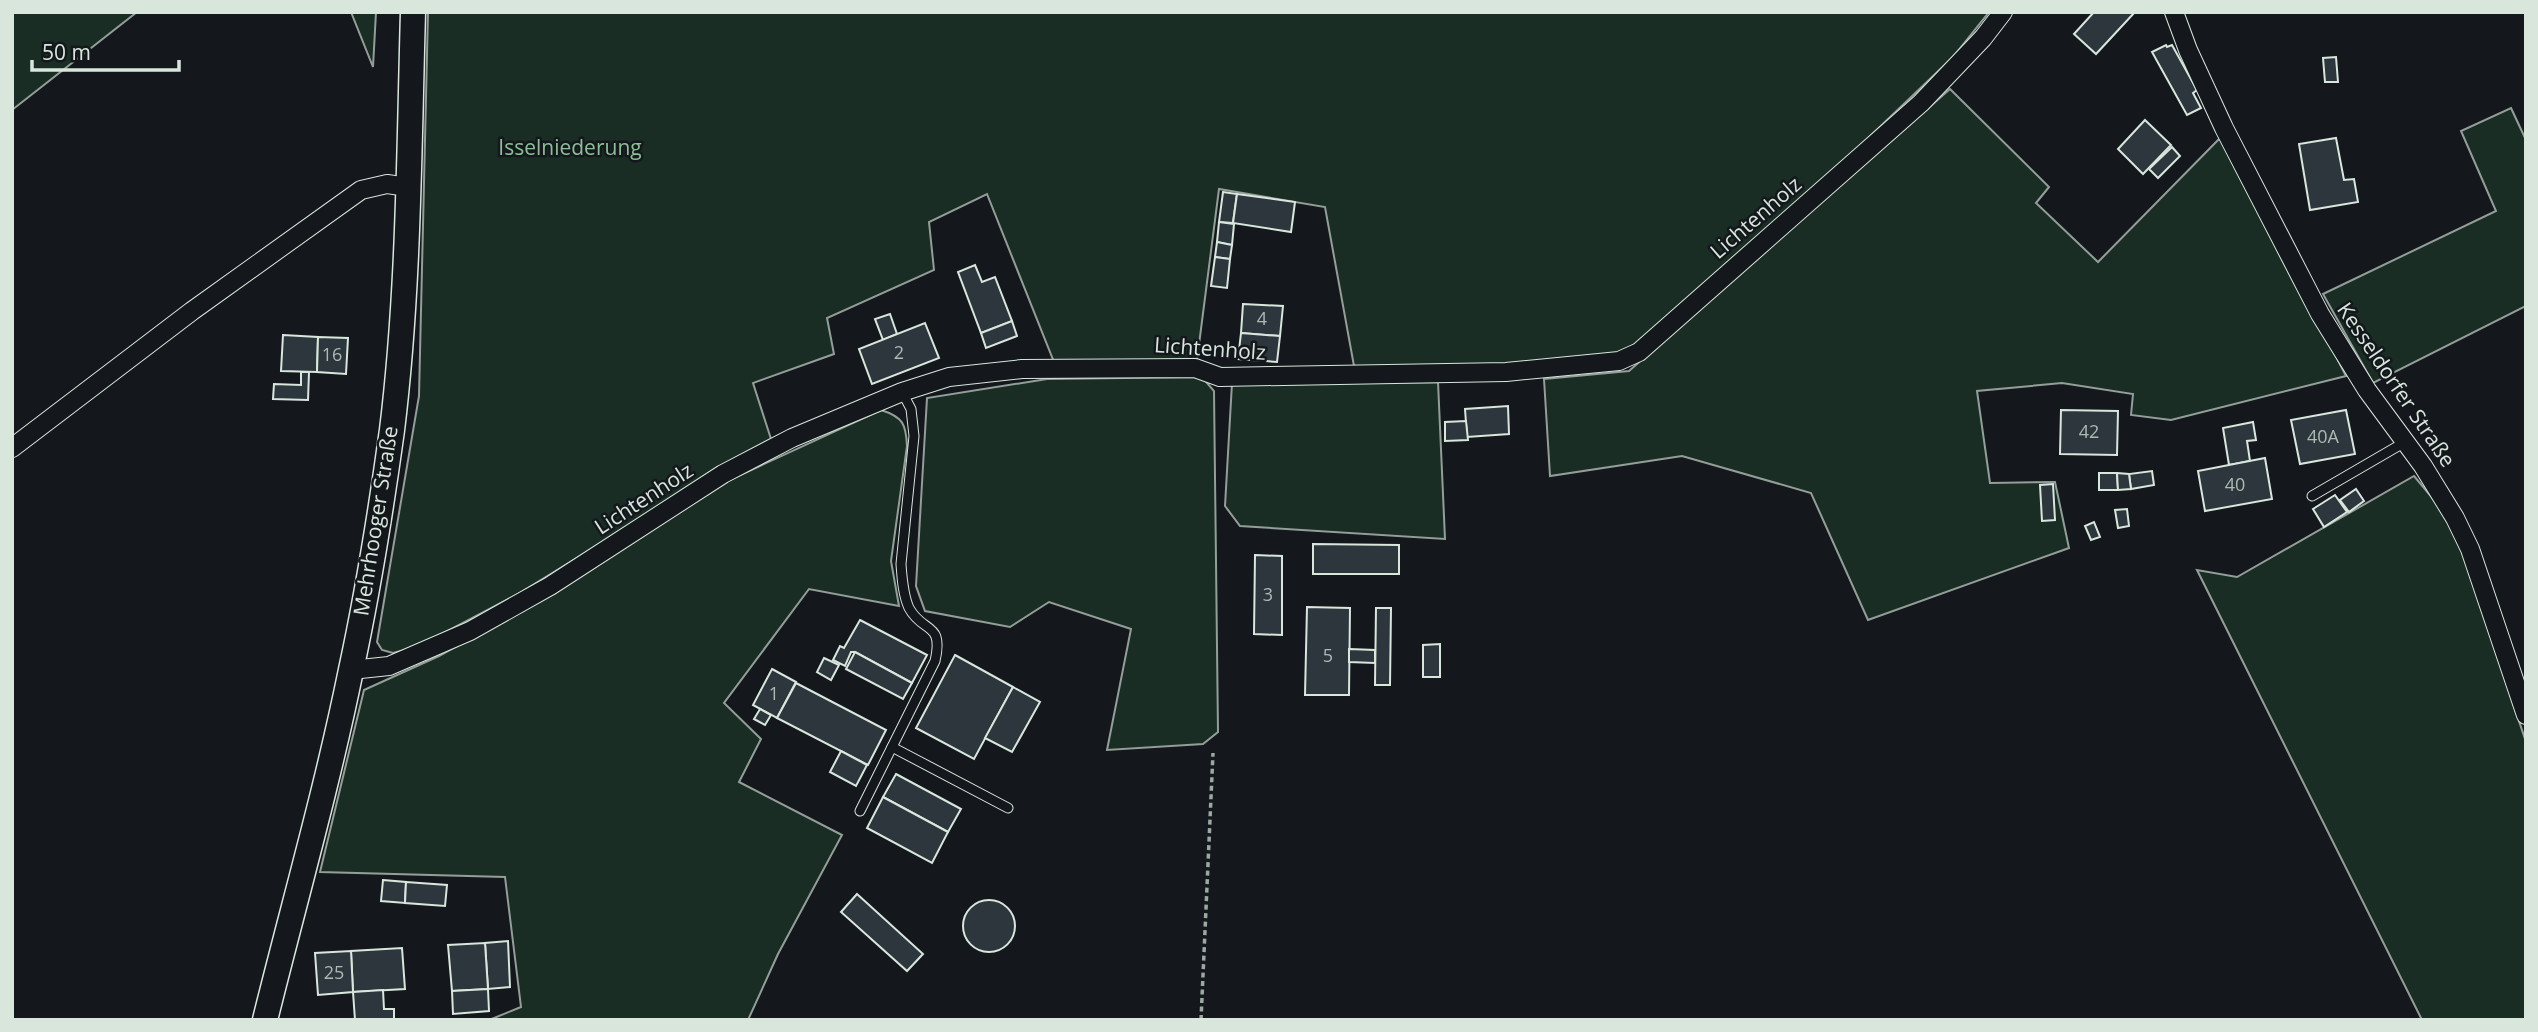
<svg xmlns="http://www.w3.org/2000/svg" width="2538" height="1032" font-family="'Open Sans',sans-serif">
<rect width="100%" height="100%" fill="#14181c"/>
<g fill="#1a2d24" stroke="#939e99" stroke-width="2">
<polygon points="12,12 137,12 12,110"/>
<polygon points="351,12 376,12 373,67"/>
<polygon points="428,12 1989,12 1953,57 1841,164 1647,337 1616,355 1475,367 1354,366 1325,207 1219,189 1197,360 1054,362 987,194 929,222 934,270 827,318 834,354 753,383 771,439 518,594 419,646 393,653 382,650 377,642 419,396"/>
<polygon points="1950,89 2049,187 2036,203 2098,262 2223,135 2346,376 2171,420 2131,415 2133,394 2062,383 1977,391 1990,483 2055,482 2069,548 1868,620 1811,493 1682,456 1550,476 1544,379 1629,371"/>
<polygon points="2511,108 2526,140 2526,306 2373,383 2323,294 2496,211 2461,131"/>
<polygon points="1202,377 1214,391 1218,732 1203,744 1107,750 1131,629 1049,602 1010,627 925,611 916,586 927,398 1047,379"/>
<polygon points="1438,382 1445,539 1240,526 1225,506 1232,383"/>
<path d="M 881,410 C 903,417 906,424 907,446 L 891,561 L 899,606 L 809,589 L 724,703 L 761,739 L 739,782 L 842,835 L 778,954 L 748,1020 L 489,1020 L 521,1007 L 505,877 L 320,872 L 364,690 L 439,656 L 567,585 L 723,483 Z"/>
<polygon points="2414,476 2440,507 2462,551 2526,742 2526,1020 2422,1020 2197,570 2237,577"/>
</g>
<g fill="#2c363c" stroke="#d8e6dc" stroke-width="2">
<polygon points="2094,12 2135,12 2096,54 2074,34"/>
<polygon points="2166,45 2167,47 2172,45 2197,90 2193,93 2201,108 2187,115 2152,52"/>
<polygon points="2336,57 2338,82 2325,82 2323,58"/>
<polygon points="2145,120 2171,145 2143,174 2118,149"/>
<polygon points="2336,138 2344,180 2354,179 2358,202 2310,210 2299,144"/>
<polygon points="2172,147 2180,156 2158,178 2149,169"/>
<polygon points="1223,192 1237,194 1233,223 1219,222"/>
<polygon points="1237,194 1295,202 1291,232 1233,223"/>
<polygon points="1219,222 1234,224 1232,245 1217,242"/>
<polygon points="1217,242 1232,245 1230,259 1215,257"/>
<polygon points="1215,257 1230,259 1227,288 1211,286"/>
<polygon points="975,265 982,282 995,277 1012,321 981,333 958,272"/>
<polygon points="1243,304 1283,306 1280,336 1241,333"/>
<polygon points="890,314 897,334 883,340 875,319"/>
<polygon points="1012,321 1017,336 986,348 981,333"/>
<polygon points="925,323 939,358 872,384 859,349"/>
<polygon points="1241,333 1280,336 1277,362 1238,359"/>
<polygon points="283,335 318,337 317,372 281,371"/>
<polygon points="318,337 348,338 346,374 317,372"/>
<polygon points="301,372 309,372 308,400 273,399 274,384 301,385"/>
<polygon points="1508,406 1509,434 1467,437 1465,409"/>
<polygon points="2061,410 2118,411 2117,455 2060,454"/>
<polygon points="2346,410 2355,454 2300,464 2291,420"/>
<polygon points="1466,421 1468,440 1445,441 1445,422"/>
<polygon points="2253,422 2256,440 2247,441 2250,461 2229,465 2223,428"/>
<polygon points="2265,458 2272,499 2205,511 2198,471"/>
<polygon points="2152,471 2154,485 2131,489 2129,474"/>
<polygon points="2099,473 2117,473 2118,490 2099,490"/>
<polygon points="2117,473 2129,474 2131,489 2118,490"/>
<polygon points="2053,484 2055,520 2042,521 2040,485"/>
<polygon points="2356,489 2364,501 2349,512 2340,500"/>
<polygon points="2335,495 2347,512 2324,527 2313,509"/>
<polygon points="2127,509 2129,526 2118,528 2115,510"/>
<polygon points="2094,522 2100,537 2091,540 2085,526"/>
<polygon points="1313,544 1399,545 1399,574 1313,574"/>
<polygon points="1255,555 1282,556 1282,635 1254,634"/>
<polygon points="1307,607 1350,608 1349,695 1305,695"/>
<polygon points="1376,608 1391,608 1390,685 1375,685"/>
<polygon points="860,620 927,655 912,683 855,652 851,652 845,666 833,660 840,646 844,648"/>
<polygon points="1440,644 1440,677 1423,677 1423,645"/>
<polygon points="1349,649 1375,650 1375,663 1349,662"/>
<polygon points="855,652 912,683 903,699 846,669"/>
<polygon points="955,655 1013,687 974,759 916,728"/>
<polygon points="824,658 839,665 831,680 817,672"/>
<polygon points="772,669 796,682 777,718 753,705"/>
<polygon points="796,683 886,730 868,765 777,718"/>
<polygon points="1013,687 1040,702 1012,752 985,738"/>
<polygon points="760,709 771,715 765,725 754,719"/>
<polygon points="841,751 867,765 856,786 830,772"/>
<polygon points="896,774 961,809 948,832 883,797"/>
<polygon points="883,797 948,832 932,863 867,828"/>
<polygon points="383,880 406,882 405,903 381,901"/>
<polygon points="406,882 447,885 445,906 405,903"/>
<polygon points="857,894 923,954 907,971 841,912"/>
<circle cx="989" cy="926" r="26"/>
<polygon points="508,941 510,987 488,989 485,943"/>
<polygon points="485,943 488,989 452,991 448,945"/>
<polygon points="402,948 405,989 353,992 351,951"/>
<polygon points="351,951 353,992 318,995 315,953"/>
<polygon points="488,989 489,1011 453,1014 452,991"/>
<polygon points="383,990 384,1009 394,1009 394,1020 355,1020 353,992"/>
</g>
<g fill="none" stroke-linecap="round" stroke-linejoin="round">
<g stroke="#d8e6dc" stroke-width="11">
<g id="lane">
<polyline points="2312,496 2405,442"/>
<polyline points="892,747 1008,808"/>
<path d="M 860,811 L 935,661 C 944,621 923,634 909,608 C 903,595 902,578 901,564 L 914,436 L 911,409 L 902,392"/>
</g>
</g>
<g stroke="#d8e6dc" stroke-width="20">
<g id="street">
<polyline points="2174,12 2188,50 2224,128 2320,314 2367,390 2423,466 2455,518 2470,549 2526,715"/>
<polyline points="12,448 192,311 361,190 387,184 408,187"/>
<polyline points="351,670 389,666 470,631 550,586 723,474 792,438 902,392 949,377 1022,369 1195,368 1220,377 1506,372 1619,361 1639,352 1921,103 1983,38 2003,12"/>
</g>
</g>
<g stroke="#d8e6dc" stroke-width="27">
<path id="secondary" d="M 265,1020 C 294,903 327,788 351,670 C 368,591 381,510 392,430 C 409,292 409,151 413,12"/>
</g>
<polyline stroke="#9da8a2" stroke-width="3.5" stroke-dasharray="5 3.5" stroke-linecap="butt" points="1201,1020 1213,753"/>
<use href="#lane" stroke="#14181c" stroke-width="9"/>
<use href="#street" stroke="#14181c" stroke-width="18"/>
<use href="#secondary" stroke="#14181c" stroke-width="24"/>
</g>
<g text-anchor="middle" stroke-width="5" stroke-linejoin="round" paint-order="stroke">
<g font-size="18" fill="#adbab4">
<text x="1262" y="325">4</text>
<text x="899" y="359">2</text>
<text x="332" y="361">16</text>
<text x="2089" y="438">42</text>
<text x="2323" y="443">40A</text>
<text x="2235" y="491">40</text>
<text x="1268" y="601">3</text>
<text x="1328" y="662">5</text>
<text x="774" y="700">1</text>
<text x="334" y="979">25</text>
</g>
<g font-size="21" fill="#8ac095" stroke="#14181c">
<text x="570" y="155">Isselniederung</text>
</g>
<g font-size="21" fill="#d8e6dc" stroke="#14181c">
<text transform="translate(1756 218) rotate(-41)" y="7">Lichtenholz</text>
<text transform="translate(1210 349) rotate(4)" y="7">Lichtenholz</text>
<text transform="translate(2396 385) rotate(56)" y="7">Kesseldorfer Straße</text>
<text transform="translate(644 499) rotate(-33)" y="7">Lichtenholz</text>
<text transform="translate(376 521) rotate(-81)" y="7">Mehrhooger Straße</text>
</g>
</g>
<rect width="2538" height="1032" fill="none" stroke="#d8e6dc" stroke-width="28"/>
<path d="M32 60v10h147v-10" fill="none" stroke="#d8e6dc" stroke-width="3.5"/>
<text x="42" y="60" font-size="21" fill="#d8e6dc" stroke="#14181c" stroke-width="5" paint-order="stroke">50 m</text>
</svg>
